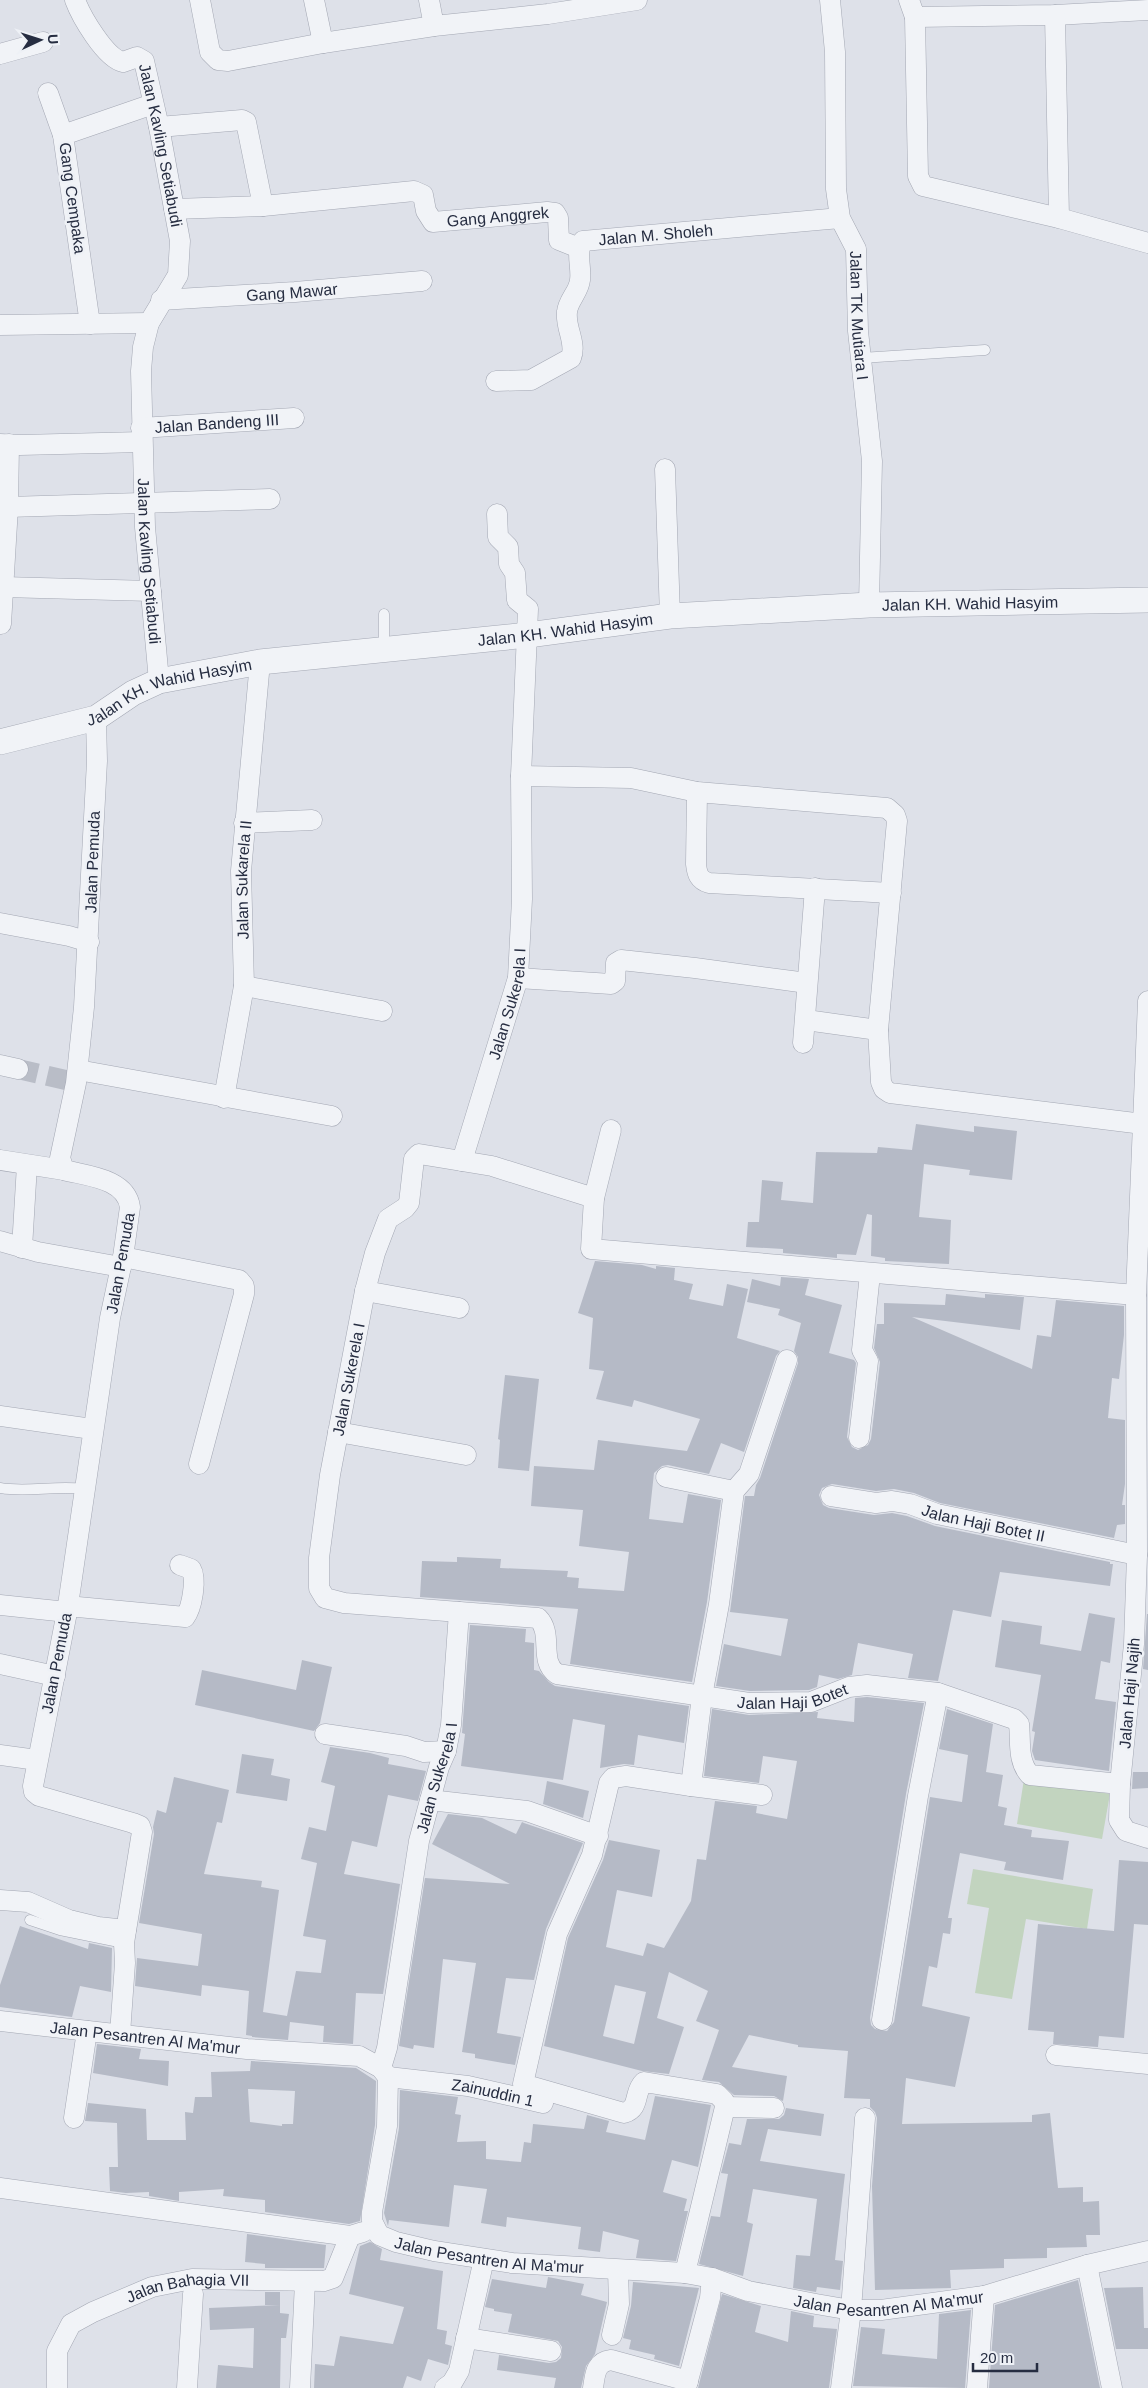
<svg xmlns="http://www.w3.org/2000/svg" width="1148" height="2388" font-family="Helvetica,sans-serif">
<rect width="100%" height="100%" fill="#dee1e9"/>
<g fill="#c2d4bf">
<polygon points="1024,1779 1110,1794 1102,1839 1017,1824"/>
<polygon points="973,1869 1093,1889 1087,1929 1026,1919 1012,1999 975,1993 989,1908 967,1904"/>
</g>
<g fill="#b5bac6" fill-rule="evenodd">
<polygon points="916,1124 974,1132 974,1126 1017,1131 1012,1180 969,1175 970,1170 924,1164 919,1217 951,1220 949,1264 885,1261 885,1258 871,1256 872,1215 867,1214 856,1255 837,1254 837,1258 783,1253 783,1249 746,1247 748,1222 759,1222 762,1180 783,1182 781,1200 813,1203 816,1152 877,1153 878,1147 912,1150"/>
<polygon points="595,1261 642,1265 656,1269 656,1266 675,1268 674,1280 693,1284 689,1299 723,1306 727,1284 748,1289 737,1338 780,1351 776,1356 744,1452 721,1443 709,1474 668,1465 662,1466 654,1473 649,1519 683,1523 688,1494 721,1500 707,1602 692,1682 570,1664 578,1609 420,1597 422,1561 457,1562 457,1557 501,1559 500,1568 568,1571 567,1577 579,1578 578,1588 624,1591 629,1552 579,1546 583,1510 531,1506 534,1466 594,1470 598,1440 687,1451 700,1419 634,1400 632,1407 596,1399 604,1371 589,1369 593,1318 578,1313"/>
<polygon points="781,1277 809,1279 805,1295 842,1305 829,1353 854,1360 856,1363 847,1437 852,1447 858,1450 868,1445 871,1439 880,1362 874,1348 877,1324 884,1324 884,1303 945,1305 946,1294 985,1298 985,1294 1024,1297 1020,1330 912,1317 1032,1369 1037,1335 1051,1337 1056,1300 1124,1306 1124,1335 1119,1379 1112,1378 1108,1418 1125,1420 1125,1484 1122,1505 1125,1505 1125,1524 1117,1525 1114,1538 940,1503 914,1493 894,1489 876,1491 832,1484 822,1488 819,1495 823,1505 829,1508 874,1515 892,1513 907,1516 935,1526 1110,1562 1110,1564 1113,1564 1110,1586 1000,1572 991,1617 953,1610 938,1681 908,1678 913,1654 858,1643 852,1675 838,1679 819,1675 817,1687 809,1690 750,1691 716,1686 724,1644 781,1656 788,1619 730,1612 745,1496 754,1496 756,1485 760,1478 798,1363 798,1357 794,1351 801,1323 778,1315 780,1309 747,1302 752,1279 780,1286"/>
<polygon points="505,1375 539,1379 529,1471 498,1468 500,1440 498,1439"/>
<polygon points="1089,1613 1115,1618 1110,1663 1101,1661 1095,1699 1116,1702 1109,1771 1035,1760 1032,1751 1035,1732 1032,1731 1041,1675 995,1667 1002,1620 1042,1626 1040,1644 1081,1651"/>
<polygon points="1147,1614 1148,1614 1148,1670 1143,1669"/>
<polygon points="470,1625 526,1629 525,1642 534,1643 534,1670 539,1671 549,1682 555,1686 689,1706 684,1743 638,1735 634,1765 624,1764 600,1768 605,1725 573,1719 563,1780 461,1766 465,1734 462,1733"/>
<polygon points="302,1660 332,1667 320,1723 314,1731 195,1705 202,1670 296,1690"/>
<path d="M 867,1697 L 924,1703 L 906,1794 L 870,2018 L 871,2025 L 875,2029 L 887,2031 L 894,2022 L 930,1797 L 962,1802 L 968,1755 L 939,1749 L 947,1709 L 993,1724 L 986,1772 L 1003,1775 L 998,1806 L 1007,1808 L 1004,1825 L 1032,1830 L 1031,1837 L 1069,1841 L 1063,1880 L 1004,1870 L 1006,1862 L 960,1853 L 948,1918 L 952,1918 L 950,1934 L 943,1933 L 937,1968 L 929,1966 L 922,2006 L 970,2017 L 955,2087 L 906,2078 L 902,2124 L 1032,2122 L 1032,2115 L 1050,2113 L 1058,2188 L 1083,2187 L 1083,2202 L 1099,2201 L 1100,2235 L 1086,2235 L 1087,2247 L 1047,2248 L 1047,2258 L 1004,2259 L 1004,2268 L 950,2270 L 951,2288 L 875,2290 L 872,2186 L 877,2118 L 875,2112 L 870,2107 L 870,2099 L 844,2098 L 848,2051 L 798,2047 L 798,2045 L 749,2035 L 732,2067 L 787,2076 L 783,2101 L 774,2096 L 734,2095 L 719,2082 L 702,2080 L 719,2030 L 696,2021 L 708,1991 L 669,1972 L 657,2018 L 684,2027 L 669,2074 L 642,2071 L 544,2046 L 568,1938 L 603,1860 L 609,1840 L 660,1850 L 652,1897 L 617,1890 L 606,1947 L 643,1956 L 647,1943 L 664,1948 L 691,1901 L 697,1859 L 706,1860 L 715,1801 L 757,1806 L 756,1813 L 787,1819 L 797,1761 L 763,1756 L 759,1783 L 704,1776 L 712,1709 L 749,1715 L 818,1712 L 817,1718 L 854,1722 L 855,1698 ZM 615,1985 L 646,1992 L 634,2044 L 603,2036 Z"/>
<polygon points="330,1747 370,1753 389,1758 388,1764 426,1771 418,1801 388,1795 377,1847 352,1841 344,1874 400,1884 383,1994 356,1993 353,2044 323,2042 324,2026 290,2022 288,2040 252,2037 252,2036 246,2035 249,1991 202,1985 201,1996 135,1986 137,1958 198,1966 202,1934 139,1923 154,1834 153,1827 157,1810 166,1813 174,1777 229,1790 222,1823 217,1822 204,1874 262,1881 261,1887 279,1890 263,2012 287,2016 296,1971 321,1973 326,1940 303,1936 317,1863 301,1859 309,1827 326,1831 335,1786 321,1782"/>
<polygon points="242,1754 274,1759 271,1775 290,1779 287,1801 236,1793"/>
<polygon points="1133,1772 1148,1772 1148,1788 1132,1789"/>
<polygon points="547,1781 589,1791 583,1818 543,1804"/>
<polygon points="448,1814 482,1818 516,1834 522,1822 524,1823 583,1843 546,1929 534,1980 506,1978 497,2033 521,2037 515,2065 475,2058 475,2054 462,2052 476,1963 443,1959 434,2048 414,2045 413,2049 399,2046 425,1878 510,1884 432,1844"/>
<polygon points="1119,1860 1148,1862 1148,1925 1134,1924 1124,2038 1099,2036 1098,2047 1053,2044 1054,2032 1028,2030 1038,1924 1114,1931"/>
<polygon points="20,1926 88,1949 89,1943 112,1948 111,1992 80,1986 72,2017 0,2007 0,1985"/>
<polygon points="97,2044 141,2049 139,2059 169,2061 168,2086 93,2073"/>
<path d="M 251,2061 L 356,2068 L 376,2081 L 375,2125 L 360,2221 L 349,2224 L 265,2212 L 265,2200 L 223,2196 L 224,2189 L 179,2192 L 179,2201 L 149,2196 L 149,2192 L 126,2193 L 110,2191 L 109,2167 L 118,2167 L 117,2123 L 85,2121 L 88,2103 L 146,2109 L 147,2140 L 186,2140 L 185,2112 L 193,2113 L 195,2097 L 212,2097 L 211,2072 L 250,2071 ZM 248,2089 L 295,2091 L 293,2124 L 282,2124 L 282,2126 L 250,2122 Z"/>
<polygon points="400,2090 458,2097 455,2114 461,2115 457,2142 486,2141 486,2159 521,2162 524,2142 531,2143 533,2124 584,2129 587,2115 609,2121 606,2132 645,2140 655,2096 711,2105 698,2167 672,2160 663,2192 687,2199 684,2211 688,2211 676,2261 636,2258 639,2240 603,2231 600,2252 578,2249 581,2227 507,2217 506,2227 481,2223 487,2189 454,2185 449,2227 389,2220 388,2226 384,2213 399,2128"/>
<polygon points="786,2108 824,2114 821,2136 768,2129 760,2161 845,2174 835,2260 843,2261 840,2290 817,2287 816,2292 793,2288 796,2255 810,2256 817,2199 753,2189 747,2222 753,2224 743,2276 699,2264 711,2216 720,2217 728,2174 721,2173 729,2143 741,2145 747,2119 779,2119 784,2115"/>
<polygon points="247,2234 326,2245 324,2268 265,2268 265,2264 245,2262"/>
<polygon points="370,2242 382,2249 380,2260 443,2271 437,2329 447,2331 445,2344 452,2346 448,2365 428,2359 421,2381 407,2376 403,2388 314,2388 315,2364 334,2366 340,2336 393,2344 404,2307 349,2294 360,2246"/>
<polygon points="548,2277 584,2284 581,2295 607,2302 595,2354 586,2366 581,2388 554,2388 556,2378 497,2370 499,2355 549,2363 556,2362 561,2358 562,2347 558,2341 508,2332 512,2314 494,2311 494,2309 485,2307 492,2279 546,2288"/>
<polygon points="1078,2280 1100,2388 989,2388 995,2305"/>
<polygon points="633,2282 699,2288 679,2366 654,2359 655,2355 629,2349 631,2340 623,2338 631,2306"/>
<polygon points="1143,2287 1144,2328 1148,2328 1148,2349 1116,2349 1104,2288"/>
<rect x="265" y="2292" width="15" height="13"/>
<polygon points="722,2294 761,2306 755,2332 788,2342 791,2311 814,2316 813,2327 837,2329 829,2388 698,2388"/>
<polygon points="280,2305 280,2313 289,2314 286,2338 281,2338 280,2388 216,2388 218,2365 253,2368 254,2328 210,2330 209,2308"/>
<polygon points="971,2310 965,2388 853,2386 861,2327 885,2329 882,2354 937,2359 939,2314"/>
</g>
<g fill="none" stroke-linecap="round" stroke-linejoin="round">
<polyline stroke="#b9bdc7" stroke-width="20" stroke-dasharray="20 10" stroke-linecap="butt" points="18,1069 70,1081"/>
<g stroke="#a3a7b3" stroke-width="11">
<g id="service">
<polyline points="861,358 985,350"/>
<polyline points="384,614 384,649"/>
<path d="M 0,1488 C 28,1493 55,1485 84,1489"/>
<polyline points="30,1920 60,1930 124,1943"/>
</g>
</g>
<g stroke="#a3a7b3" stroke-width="21">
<g id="minor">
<path id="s1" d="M 75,0 C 81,16 105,58 123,62 L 137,57 L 144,61 L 159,127 L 180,241 L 178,275 L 149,323 L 143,347 L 141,371 L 145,527 L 159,681"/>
<polyline points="200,0 210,52 218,60 228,61 323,43 434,26 548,14 637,0"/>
<polyline points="314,0 323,43"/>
<polyline points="429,0 434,26"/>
<path id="s2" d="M 830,0 L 835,52 L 836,189 L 840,218 L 856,249 L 858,331 L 872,461 L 869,605"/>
<polyline points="909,0 915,17 1055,15 1148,10"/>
<polyline points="1055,15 1059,218"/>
<polyline points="915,17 918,176 923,186 1059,218 1148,243"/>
<polyline points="0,54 43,42"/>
<polyline points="48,93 63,135"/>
<polyline points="159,127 242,120 246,122 263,206"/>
<path id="s3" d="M 174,209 L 263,206 L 414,191 L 423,195 L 426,211 L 433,222 L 547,212 L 555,213 L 558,218 L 559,240 L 579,248"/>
<path id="s4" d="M 161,300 L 295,292 L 422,281"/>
<polyline points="90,324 63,135 153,104"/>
<polyline points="0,325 149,323"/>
<path id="s5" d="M 496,381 L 531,380 L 571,358 C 577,343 565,328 567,312 C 568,300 579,292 580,280 C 582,268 575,251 583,241 L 840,218"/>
<path id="s6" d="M 141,428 L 294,418"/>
<polyline points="0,444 20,445 142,442"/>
<polyline points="665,469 670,616"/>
<polyline points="8,507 270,499"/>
<polyline points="3,587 151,591"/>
<polyline points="1,624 8,507 9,444"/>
<path d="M 96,718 L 97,761 L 84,1007 L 76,1083 L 60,1158 L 64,1170 C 86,1176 126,1178 130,1207 L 123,1257 L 110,1318 L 67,1612 L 33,1786 L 34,1792 L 39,1796 L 133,1823 L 140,1826 L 142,1832 L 124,1943 L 125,1963 L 120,2034"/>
<polyline points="521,776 631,778 697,792 887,808 895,815 897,821 878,1030 881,1082 884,1089 890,1093 1143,1124"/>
<path d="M 697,792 L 696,864 C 697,874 699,880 709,883 L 891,893"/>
<polyline points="244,823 312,820"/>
<polyline points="0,923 69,936 89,942"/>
<polyline points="518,978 611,984 615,981 616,963 621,960 695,968 807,983"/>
<polyline points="244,986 382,1011"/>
<polyline points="1148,1001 1136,1295 1137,1555 1134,1644 1120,1784 1119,1820 1126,1831 1148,1838"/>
<polyline points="806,1020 878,1030"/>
<polyline points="803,1043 815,888"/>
<polyline points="0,1065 18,1069"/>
<polyline points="78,1070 332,1116"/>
<path id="s7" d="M 224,1098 L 244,986 L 241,871 L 260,662"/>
<polyline points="0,1160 64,1170"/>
<path id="s8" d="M 462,1161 L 518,978 L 522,899 L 521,776 L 528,609 L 517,600 L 515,573 L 509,564 L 508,547 L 498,537 L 497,514"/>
<polyline points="594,1198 611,1130"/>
<polyline points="0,1241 38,1252 121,1267"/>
<polyline points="22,1248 27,1165"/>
<polyline points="123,1257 239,1280 244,1286 244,1294 199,1464"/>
<polyline points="365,1291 459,1308"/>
<polyline points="0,1416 92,1429"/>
<polyline points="338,1432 466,1455"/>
<polyline points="859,1438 868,1361 862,1350 870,1274"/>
<polyline points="666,1477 734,1491"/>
<path id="s9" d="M 831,1496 L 876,1503 L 892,1501 L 910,1504 L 937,1514 L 1137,1555"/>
<polyline points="0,1605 67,1612"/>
<path d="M 67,1606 L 185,1617 C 192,1608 197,1579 191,1569 L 180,1565"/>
<path id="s10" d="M 459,1612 L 538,1618 C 554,1634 538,1661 557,1674 L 749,1703 L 811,1702 L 849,1687 L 867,1685 L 938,1693 L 1014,1719 L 1019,1724 C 1021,1741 1017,1761 1030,1775 L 1120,1784"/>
<polyline points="0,1664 55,1676"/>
<polyline points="325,1734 406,1746 424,1752 446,1751"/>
<polyline points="0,1755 37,1760"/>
<polyline points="691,1786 762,1795"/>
<polyline points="430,1800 527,1811 598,1836"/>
<polyline points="0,1900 28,1902 69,1920 98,1927 126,1930"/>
<polyline points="882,2020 918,1796 938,1693"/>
<path id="s11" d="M 0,2021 L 247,2049 L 359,2056 L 381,2068 L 388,2077 L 387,2126 L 372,2212 L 372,2221 L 379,2235 L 396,2242 L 434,2251 L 512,2263 L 685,2273 L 712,2278 L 748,2291 L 816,2304 L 851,2310 L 881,2310 L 984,2296 L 1087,2265 L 1148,2251"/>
<polyline points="1056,2055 1148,2064"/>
<path id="s12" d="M 381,2068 L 387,2048 L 394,2004 L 419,1841 L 439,1767 L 446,1751 L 451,1725 L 459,1612 L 344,1603 L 325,1598 L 319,1588 L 319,1558 L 330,1475 L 365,1291 L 375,1253 L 388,1219 L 405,1208 L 409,1203 L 414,1159 L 419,1154 L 492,1166 L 594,1198 L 591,1249 L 1136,1295"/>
<path id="s13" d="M 388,2077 L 468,2086 L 543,2103"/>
<polyline points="725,2107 774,2108"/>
<polyline points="74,2118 87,2031"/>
<polyline points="0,2188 350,2236 363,2232"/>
<polyline points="1087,2265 1112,2388"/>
<path d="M 685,2273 L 725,2107 L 724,2101 L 717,2094 L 644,2082 C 633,2092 641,2108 624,2113 L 523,2084 L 557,1934 L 592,1855 L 609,1783 L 613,1778 L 626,1776 L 691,1786 L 702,1696 L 719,1604 L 734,1491 L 749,1474 L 787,1360"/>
<polyline points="612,2335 619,2304 618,2270"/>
<polyline points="466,2338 551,2351"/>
<path id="s14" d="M 57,2388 L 57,2351 L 71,2324 L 93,2312 L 152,2287 L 192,2279 L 324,2281 L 333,2278 L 350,2236"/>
<polyline points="187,2388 193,2294"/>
<polyline points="300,2388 305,2282"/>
<polyline points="445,2388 452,2383 459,2371 484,2259"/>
<path d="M 593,2388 C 595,2375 595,2362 611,2360 L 688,2381"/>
<polyline points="686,2388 710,2298 712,2278"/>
<polyline points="841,2388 851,2310 865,2118"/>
<polyline points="977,2388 984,2296"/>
</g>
</g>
<g stroke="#a3a7b3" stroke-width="26">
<g id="tertiary">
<path id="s15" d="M 0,742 L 96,718 L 133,693 L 159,681 L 260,662 L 528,635 L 670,616 L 869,605 L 1148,600"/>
</g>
</g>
<use href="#service" stroke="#f1f3f7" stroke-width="10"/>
<use href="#minor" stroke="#f1f3f7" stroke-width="20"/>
<use href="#tertiary" stroke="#f1f3f7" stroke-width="25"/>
</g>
<g text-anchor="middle" stroke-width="5" stroke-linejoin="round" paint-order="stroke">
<g font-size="16" fill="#262d41" stroke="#eef1f6">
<text dy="6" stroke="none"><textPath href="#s1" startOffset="189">Jalan Kavling Setiabudi</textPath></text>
<text transform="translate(73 198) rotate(82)" y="6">Gang Cempaka</text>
<text dy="6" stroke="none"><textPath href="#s3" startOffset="345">Gang Anggrek</textPath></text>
<text dy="6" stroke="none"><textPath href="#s5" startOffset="275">Jalan M. Sholeh</textPath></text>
<text dy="6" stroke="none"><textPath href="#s4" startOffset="131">Gang Mawar</textPath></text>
<text dy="6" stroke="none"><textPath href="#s2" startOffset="320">Jalan TK Mutiara I</textPath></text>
<text dy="6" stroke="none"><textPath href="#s6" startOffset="76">Jalan Bandeng III</textPath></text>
<text dy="6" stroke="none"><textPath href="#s1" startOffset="616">Jalan Kavling Setiabudi</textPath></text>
<text dy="6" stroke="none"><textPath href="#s15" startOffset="988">Jalan KH. Wahid Hasyim</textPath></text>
<text dy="6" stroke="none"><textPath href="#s15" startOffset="582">Jalan KH. Wahid Hasyim</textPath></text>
<text dy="6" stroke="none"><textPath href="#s15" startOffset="178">Jalan KH. Wahid Hasyim</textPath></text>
<text transform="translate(92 862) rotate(-88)" y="6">Jalan Pemuda</text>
<text dy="6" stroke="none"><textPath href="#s7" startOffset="220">Jalan Sukarela II</textPath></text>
<text dy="6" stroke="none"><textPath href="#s8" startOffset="164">Jalan Sukerela I</textPath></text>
<text transform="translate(120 1263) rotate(-80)" y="6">Jalan Pemuda</text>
<text dy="6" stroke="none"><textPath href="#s12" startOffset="822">Jalan Sukerela I</textPath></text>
<text dy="6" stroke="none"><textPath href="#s9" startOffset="156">Jalan Haji Botet II</textPath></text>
<text transform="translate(56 1663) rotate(-79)" y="6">Jalan Pemuda</text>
<text dy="6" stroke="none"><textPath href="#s10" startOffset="379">Jalan Haji Botet</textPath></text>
<text transform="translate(1129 1693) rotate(-85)" y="6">Jalan Haji Najih</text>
<text dy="6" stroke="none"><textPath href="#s12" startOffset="296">Jalan Sukerela I</textPath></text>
<text dy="6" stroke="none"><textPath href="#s11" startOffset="146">Jalan Pesantren Al Ma'mur</textPath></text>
<text dy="6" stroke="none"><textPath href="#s13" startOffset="106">Zainuddin 1</textPath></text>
<text dy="6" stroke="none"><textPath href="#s11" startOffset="671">Jalan Pesantren Al Ma'mur</textPath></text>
<text dy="6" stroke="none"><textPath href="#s14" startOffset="192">Jalan Bahagia VII</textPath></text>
<text dy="6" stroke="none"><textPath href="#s11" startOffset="1076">Jalan Pesantren Al Ma'mur</textPath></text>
</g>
</g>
<g transform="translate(40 40) rotate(86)" stroke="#eef1f6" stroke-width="4" paint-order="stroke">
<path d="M0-4L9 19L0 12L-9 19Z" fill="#262d41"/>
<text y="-8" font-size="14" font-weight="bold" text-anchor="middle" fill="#262d41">U</text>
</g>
<path d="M973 2363v8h64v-8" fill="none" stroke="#262d41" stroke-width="2.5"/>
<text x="980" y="2363" font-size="15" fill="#262d41" stroke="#eef1f6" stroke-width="4" paint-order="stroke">20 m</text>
</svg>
